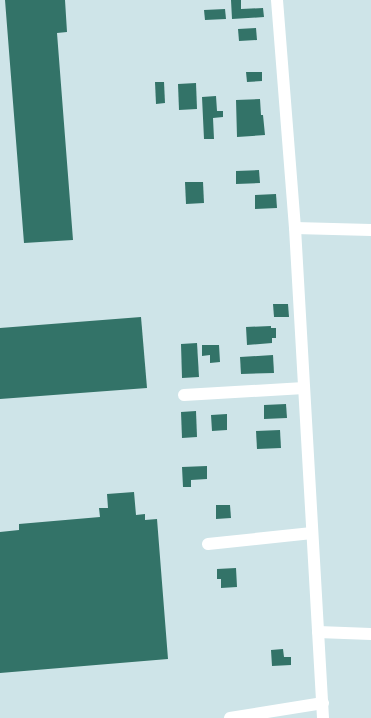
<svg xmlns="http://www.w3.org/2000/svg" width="371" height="718" font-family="'Zilla Slab',serif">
<rect width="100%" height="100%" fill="#cee4e8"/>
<g fill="#337368">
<polygon points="5,0 65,0 67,32 57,33 73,240 24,243"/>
<polygon points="231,0 241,0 241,9 263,8 264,17 232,19"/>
<polygon points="225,9 226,19 205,20 204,10"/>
<polygon points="256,28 257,40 239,41 238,29"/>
<polygon points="246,72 262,72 262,81 247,82"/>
<polygon points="155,82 164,82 165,103 156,104"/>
<polygon points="196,83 197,109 179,110 178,84"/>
<polygon points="216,96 217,111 223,111 223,117 213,118 214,139 204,139 202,97"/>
<polygon points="260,99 261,115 263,115 265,135 237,137 236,100"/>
<polygon points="259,170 260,183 236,184 236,171"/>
<polygon points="185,182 203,182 204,203 186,204"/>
<polygon points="276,194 277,208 255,209 255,195"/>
<polygon points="273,304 288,304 289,317 274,317"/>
<polygon points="141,317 147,388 0,399 0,328"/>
<polygon points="271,326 271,328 276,328 276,338 272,338 272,343 247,345 246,327"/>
<polygon points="197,343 199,377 182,378 181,344"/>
<polygon points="202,345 219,345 220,362 210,363 210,355 202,356"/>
<polygon points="273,355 274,373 241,374 240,357"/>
<polygon points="286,404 287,418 264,419 264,405"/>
<polygon points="196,411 197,437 182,438 181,412"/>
<polygon points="227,414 227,430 212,431 211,415"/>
<polygon points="280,430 281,448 257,449 256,431"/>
<polygon points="207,466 207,479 191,480 191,487 183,487 182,467"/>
<polygon points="134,492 136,515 145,514 145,520 157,519 168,659 0,673 0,532 19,530 19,524 100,517 99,508 108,508 107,494"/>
<polygon points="216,505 230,505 231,518 216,519"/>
<polygon points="236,568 237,587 221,588 221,579 217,579 217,569"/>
<polygon points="283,649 284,657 291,657 291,665 272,666 271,650"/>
</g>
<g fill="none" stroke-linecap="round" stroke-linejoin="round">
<g stroke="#fff" stroke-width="12">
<polyline points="277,0 295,228 323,718"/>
<polyline points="295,228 371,230"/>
<polyline points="184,395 304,388"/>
<polyline points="208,544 312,533"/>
<polyline points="318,632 371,634"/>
<polyline points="230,718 323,703"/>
</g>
</g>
</svg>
